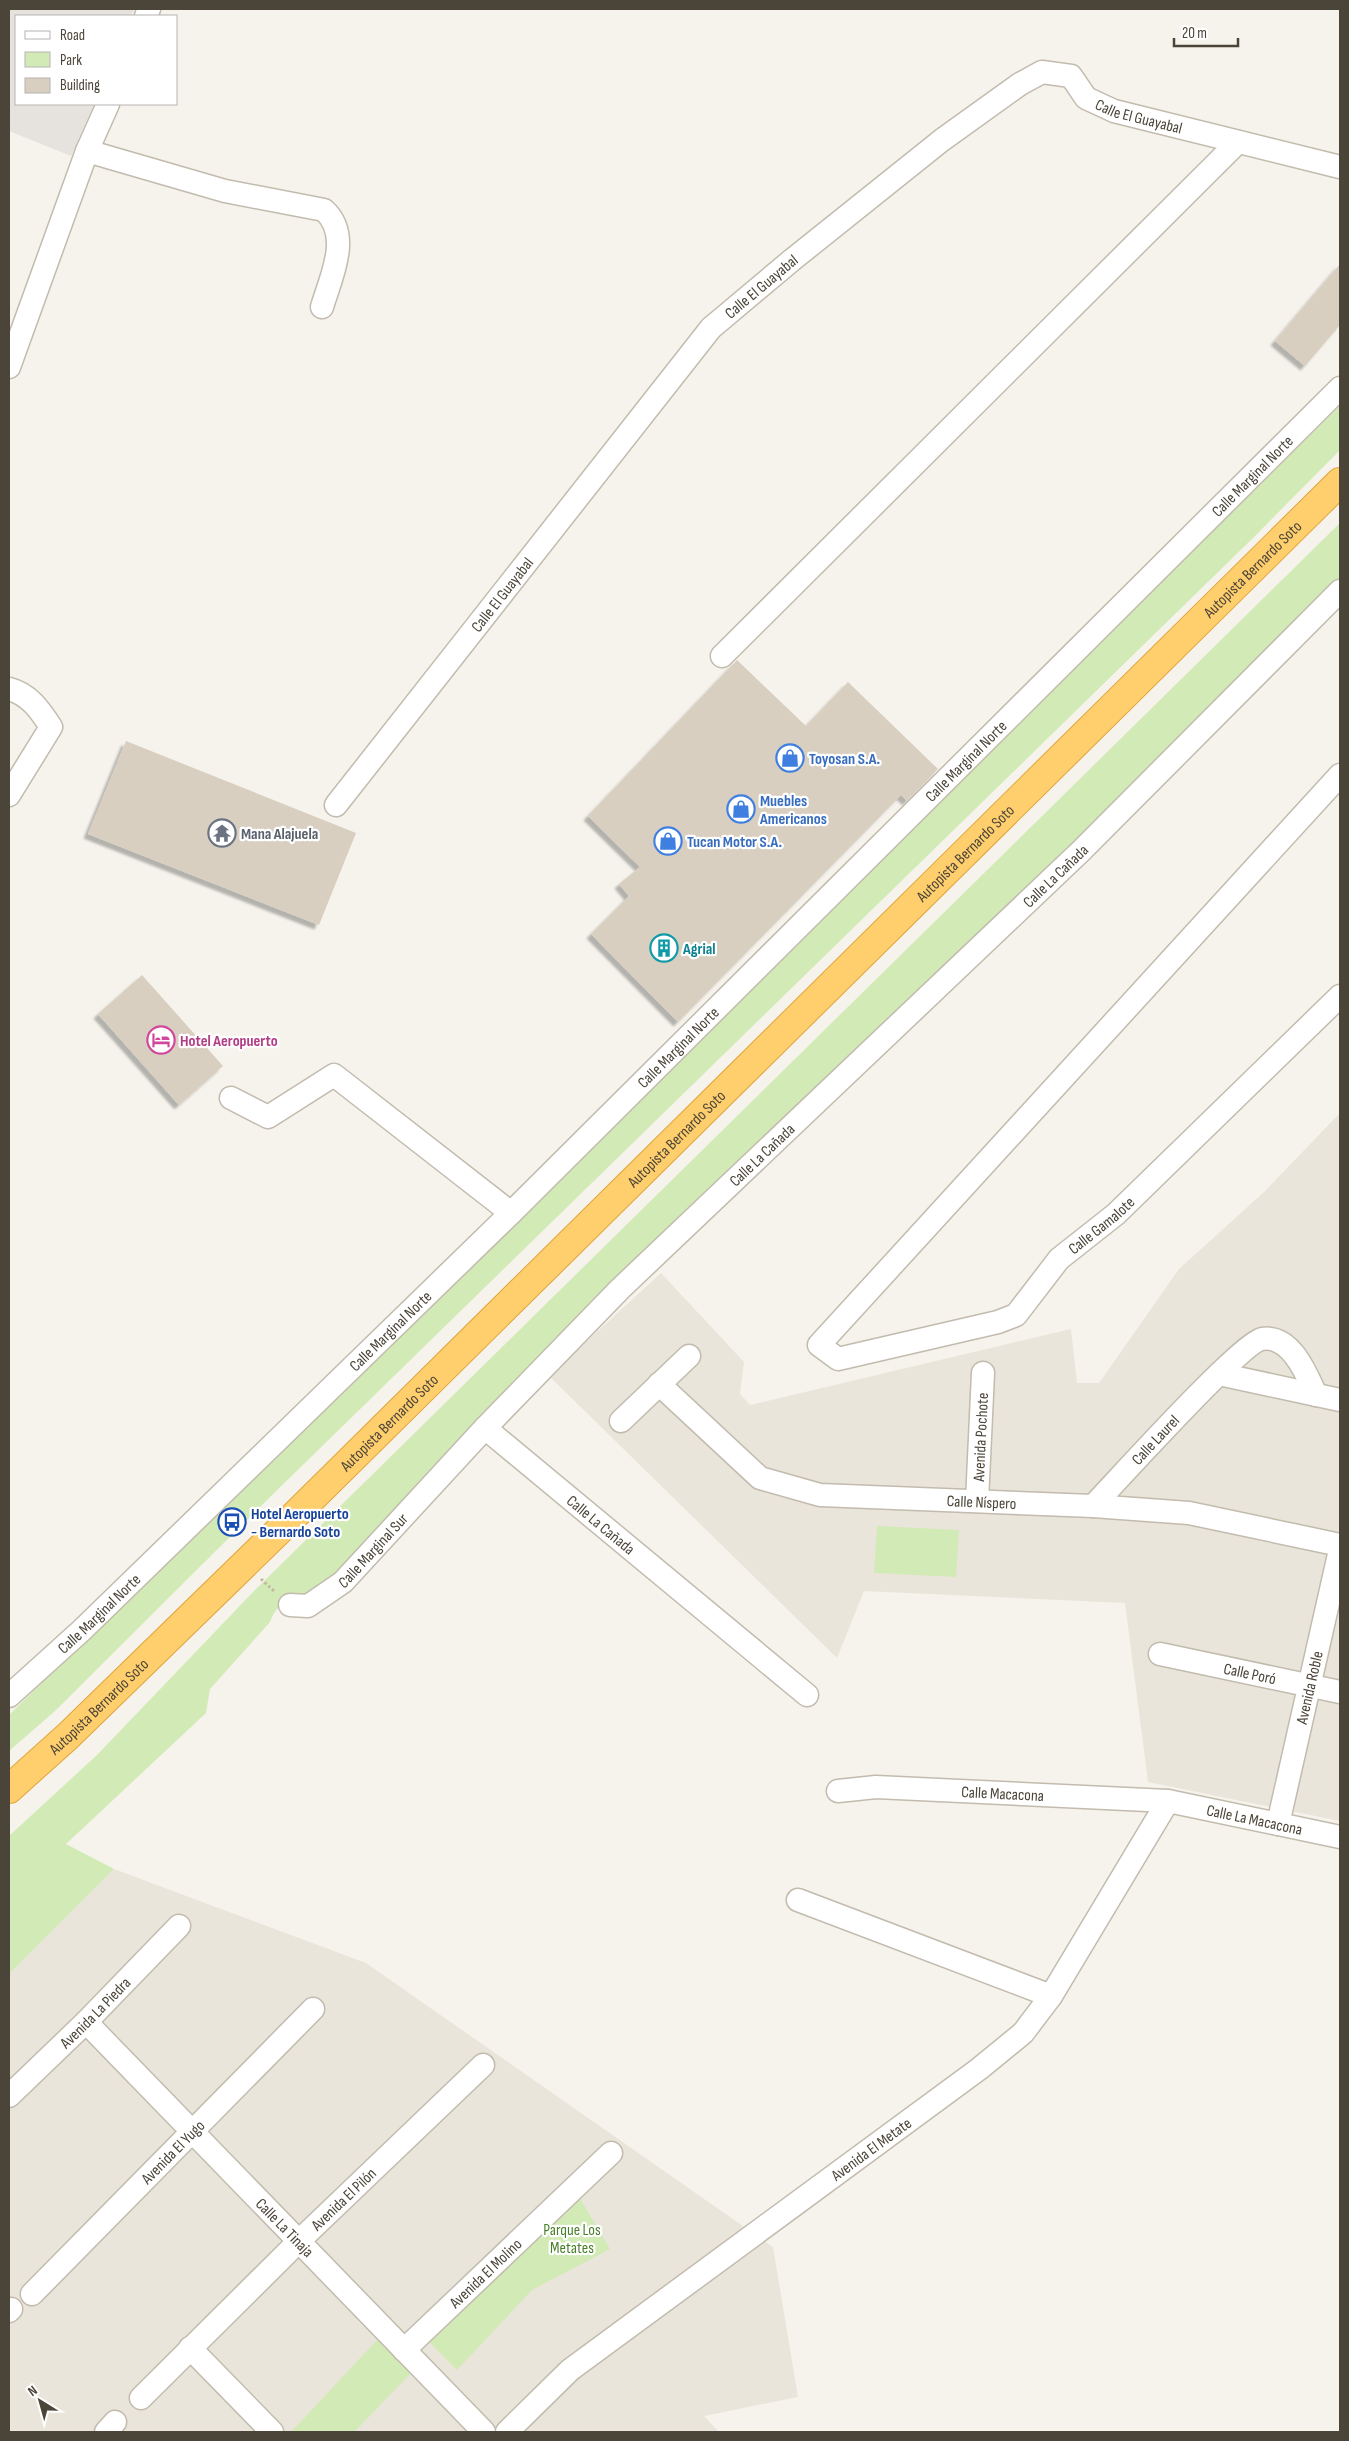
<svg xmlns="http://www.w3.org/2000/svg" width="1349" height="2441" font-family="'Sofia Sans Condensed',sans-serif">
<defs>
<filter id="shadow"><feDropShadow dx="-4.5" dy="4.5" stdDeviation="1" flood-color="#0004"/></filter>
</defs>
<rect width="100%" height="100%" fill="#f6f3ec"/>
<g fill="#eae5da">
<polygon points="1340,1113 1340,1821 1148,1782 1125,1603 864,1591 837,1658 549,1376 661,1273 744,1362 740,1394 750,1405 1071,1329 1077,1383 1099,1383 1179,1269 1264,1192"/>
<polygon points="114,1869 366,1963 773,2247 798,2397 704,2416 719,2432 9,2432 9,1974"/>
</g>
<polygon fill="#e6e2dd" points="9,9 134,9 131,16 16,16 16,104 94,104 71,156 9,131"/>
<g fill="#d2eab5">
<polygon points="1340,406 1340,450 1254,537 270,1497 55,1711 9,1751 9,1715"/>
<path d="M 1340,523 L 1340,577 L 1088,834 L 318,1594 C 295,1598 279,1598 270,1622 L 210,1689 L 206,1713 L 66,1844 L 114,1869 L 9,1974 L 9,1836 L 97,1755 L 254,1591 Z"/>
<polygon points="877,1526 959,1530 956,1577 874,1573"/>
<polygon points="578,2195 610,2249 532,2290 457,2370 426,2339"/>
<polygon points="379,2338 413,2371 354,2432 291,2432"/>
</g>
<g fill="#d8cfc1" filter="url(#shadow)">
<polygon points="1340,264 1340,325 1305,366 1275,341"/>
<polygon points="737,660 806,726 848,682 938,769 907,801 901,795 678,1022 591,934 629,896 619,884 640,867 588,816"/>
<polygon points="126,741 356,833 319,925 88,834"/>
<polygon points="142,975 223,1066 179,1105 98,1014"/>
</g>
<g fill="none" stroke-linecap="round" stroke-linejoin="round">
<g stroke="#c2bbae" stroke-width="25">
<g id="minor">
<polyline points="146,16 149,9"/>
<path d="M 87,151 L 225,191 L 324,210 C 352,235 331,277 322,307"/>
<polyline points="9,367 87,151 108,104"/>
<polyline points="722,656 1238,142"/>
<path d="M 9,689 C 29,694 40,710 51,727 L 9,795"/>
<path id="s1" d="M 1340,775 L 819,1345 L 838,1359 L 998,1322 L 1016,1315 L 1059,1259 L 1116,1214 L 1340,996"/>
<path id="s2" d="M 336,805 L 711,328 L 792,260 L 942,140 L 1020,84 L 1042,72 L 1071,76 L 1086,98 L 1114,111 L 1340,167"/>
<polyline points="231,1098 268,1117 334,1075 511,1213"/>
<polyline points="1219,1374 1340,1400"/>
<path id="s3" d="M 659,1384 L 760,1478 L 820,1495 L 1093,1506 L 1189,1513 L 1340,1545"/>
<polyline points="621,1421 689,1356"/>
<path id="s4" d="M 485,1428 L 807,1695"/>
<path id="s5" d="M 977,1501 L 983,1373"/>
<path id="s6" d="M 1093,1506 C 1116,1482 1241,1343 1262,1339 C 1291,1334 1307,1375 1316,1395"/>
<path id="s7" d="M 290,1605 L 308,1606 L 343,1582 L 485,1428 L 620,1289 L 1081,851 L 1340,591"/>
<path id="s8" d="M 1160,1654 L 1340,1692"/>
<path id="s9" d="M 9,1696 L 82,1630 L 511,1213 L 1340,388"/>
<path id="s10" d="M 838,1791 L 876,1787 L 1168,1801 L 1340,1837"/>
<path id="s11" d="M 1278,1824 L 1340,1550"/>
<polyline points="798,1900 1051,1996"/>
<path id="s12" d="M 86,2022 L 484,2432"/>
<path id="s13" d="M 9,2096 L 86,2022 L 179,1926"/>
<path id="s14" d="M 32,2294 L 313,2009"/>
<polyline points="9,2311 11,2309"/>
<polyline points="190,2348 272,2432"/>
<path id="s15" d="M 404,2350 L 611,2153"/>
<path id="s16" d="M 141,2398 L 299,2241 L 483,2065"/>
<polyline points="106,2432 115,2422"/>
<path id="s17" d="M 507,2432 L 570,2370 L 979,2069 L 1023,2033 L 1051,1996 L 1168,1801"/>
</g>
</g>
<g stroke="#e0a43c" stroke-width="30">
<g id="highway">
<path id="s18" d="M 9,1789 L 68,1736 L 296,1514 L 1340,482"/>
</g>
</g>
<polyline stroke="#c4b79f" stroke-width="3" stroke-dasharray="2.5 2.5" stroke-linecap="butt" points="261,1579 275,1592"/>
<use href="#minor" stroke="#fff" stroke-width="22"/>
<use href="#highway" stroke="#ffcf6e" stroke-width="28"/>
</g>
<defs>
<g id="shop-ring" transform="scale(1.4375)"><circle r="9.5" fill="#fff" stroke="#3f7fe0" stroke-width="1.5"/><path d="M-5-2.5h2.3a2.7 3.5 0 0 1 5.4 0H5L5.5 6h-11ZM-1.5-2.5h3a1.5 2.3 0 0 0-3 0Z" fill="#3f7fe0"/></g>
<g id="temple-ring" transform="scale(1.4375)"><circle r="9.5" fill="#fff" stroke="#6b7280" stroke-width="1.5"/><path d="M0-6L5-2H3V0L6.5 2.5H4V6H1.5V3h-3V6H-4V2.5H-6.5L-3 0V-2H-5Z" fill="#6b7280"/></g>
<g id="building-ring" transform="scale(1.4375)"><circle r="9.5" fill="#fff" stroke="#0f9aa8" stroke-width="1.5"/><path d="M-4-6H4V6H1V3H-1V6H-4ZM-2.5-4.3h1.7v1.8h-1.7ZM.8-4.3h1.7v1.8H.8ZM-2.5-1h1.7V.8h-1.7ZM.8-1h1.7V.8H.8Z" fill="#0f9aa8"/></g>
<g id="hotel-ring" transform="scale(1.4375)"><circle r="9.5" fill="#fff" stroke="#d1479c" stroke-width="1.5"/><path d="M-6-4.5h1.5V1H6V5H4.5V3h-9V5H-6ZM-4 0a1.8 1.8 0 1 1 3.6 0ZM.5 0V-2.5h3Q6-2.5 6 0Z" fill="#d1479c"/></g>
<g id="bus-ring" transform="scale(1.4375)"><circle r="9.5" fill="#fff" stroke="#1a4fb4" stroke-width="1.5"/><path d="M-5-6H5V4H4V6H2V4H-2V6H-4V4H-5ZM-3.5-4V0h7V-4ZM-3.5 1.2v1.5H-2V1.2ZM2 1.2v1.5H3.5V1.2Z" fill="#1a4fb4"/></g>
</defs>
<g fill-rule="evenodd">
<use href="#shop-ring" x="790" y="758"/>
<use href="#shop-ring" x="741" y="809"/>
<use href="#temple-ring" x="222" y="833"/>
<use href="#shop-ring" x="668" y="841"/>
<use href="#building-ring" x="664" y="948"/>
<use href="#hotel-ring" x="161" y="1040"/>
<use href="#bus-ring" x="232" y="1522"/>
</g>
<g text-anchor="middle" stroke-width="4.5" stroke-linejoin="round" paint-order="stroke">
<g font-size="16" fill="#4b4439" stroke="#fff">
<text dy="6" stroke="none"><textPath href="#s2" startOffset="1138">Calle El Guayabal</textPath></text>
<text dy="6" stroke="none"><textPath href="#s2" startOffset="672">Calle El Guayabal</textPath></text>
<text dy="6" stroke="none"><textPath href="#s9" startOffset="1742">Calle Marginal Norte</textPath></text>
<text dy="6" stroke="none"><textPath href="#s18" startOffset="1742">Autopista Bernardo Soto</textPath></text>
<text dy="6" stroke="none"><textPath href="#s2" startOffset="268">Calle El Guayabal</textPath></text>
<text dy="6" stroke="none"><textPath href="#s9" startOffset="1338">Calle Marginal Norte</textPath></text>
<text dy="6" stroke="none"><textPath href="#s18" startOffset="1338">Autopista Bernardo Soto</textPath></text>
<text dy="6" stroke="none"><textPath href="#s7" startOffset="1064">Calle La Cañada</textPath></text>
<text dy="6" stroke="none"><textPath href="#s9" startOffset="932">Calle Marginal Norte</textPath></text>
<text dy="6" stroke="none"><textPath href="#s18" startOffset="932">Autopista Bernardo Soto</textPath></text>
<text dy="6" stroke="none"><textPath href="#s7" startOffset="659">Calle La Cañada</textPath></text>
<text dy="6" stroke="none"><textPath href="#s1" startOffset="1104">Calle Gamalote</textPath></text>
<text dy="6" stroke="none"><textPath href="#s9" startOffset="528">Calle Marginal Norte</textPath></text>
<text dy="6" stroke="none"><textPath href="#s18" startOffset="528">Autopista Bernardo Soto</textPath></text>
<text dy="6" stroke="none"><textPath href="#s5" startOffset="64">Avenida Pochote</textPath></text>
<text dy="6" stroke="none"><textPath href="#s6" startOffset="91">Calle Laurel</textPath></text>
<text dy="6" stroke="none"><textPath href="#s3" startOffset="362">Calle Níspero</textPath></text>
<text dy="6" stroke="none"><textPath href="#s4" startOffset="151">Calle La Cañada</textPath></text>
<text dy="6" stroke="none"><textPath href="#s7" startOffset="104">Calle Marginal Sur</textPath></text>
<text dy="6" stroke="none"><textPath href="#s9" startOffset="122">Calle Marginal Norte</textPath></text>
<text dy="6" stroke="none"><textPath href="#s8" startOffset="92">Calle Poró</textPath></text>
<text dy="6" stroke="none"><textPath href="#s11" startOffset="140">Avenida Roble</textPath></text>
<text dy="6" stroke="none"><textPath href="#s18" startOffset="122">Autopista Bernardo Soto</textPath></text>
<text dy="6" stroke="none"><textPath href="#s10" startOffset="165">Calle Macacona</textPath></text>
<text dy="6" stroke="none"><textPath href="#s10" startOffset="419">Calle La Macacona</textPath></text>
<text dy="6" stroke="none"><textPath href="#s13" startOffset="120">Avenida La Piedra</textPath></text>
<text dy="6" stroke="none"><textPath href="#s17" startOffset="462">Avenida El Metate</textPath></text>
<text dy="6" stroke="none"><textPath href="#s14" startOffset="200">Avenida El Yugo</textPath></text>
<text dy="6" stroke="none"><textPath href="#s16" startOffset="284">Avenida El Pilón</textPath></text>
<text dy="6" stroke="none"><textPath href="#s12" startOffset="286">Calle La Tinaja</textPath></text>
<text dy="6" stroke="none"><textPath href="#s15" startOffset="112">Avenida El Molino</textPath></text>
</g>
<g font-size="16" font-weight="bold" fill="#366cbe" stroke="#fff" text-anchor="start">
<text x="809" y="764">Toyosan S.A.</text>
<text x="760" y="806">Muebles<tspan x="760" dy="18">Americanos</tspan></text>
<text x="687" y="847">Tucan Motor S.A.</text>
</g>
<g font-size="16" font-weight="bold" fill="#5b616d" stroke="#fff" text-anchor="start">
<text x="241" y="839">Mana Alajuela</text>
</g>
<g font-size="16" font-weight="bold" fill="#0d838f" stroke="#fff" text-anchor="start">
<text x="683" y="954">Agrial</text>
</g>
<g font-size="16" font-weight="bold" fill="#b23c85" stroke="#fff" text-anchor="start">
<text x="180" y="1046">Hotel Aeropuerto</text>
</g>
<g font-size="16" font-weight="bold" fill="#164399" stroke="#fff" text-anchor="start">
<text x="251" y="1519">Hotel Aeropuerto<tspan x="251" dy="18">- Bernardo Soto</tspan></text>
</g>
<g font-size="16" fill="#4a7f2a" stroke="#fff">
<text x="572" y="2235">Parque Los<tspan x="572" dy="18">Metates</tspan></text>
</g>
</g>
<rect width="1349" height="2441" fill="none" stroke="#4b4439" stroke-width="20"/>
<rect x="15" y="15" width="162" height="90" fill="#ffffff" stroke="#b7b4b0"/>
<rect x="25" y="31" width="25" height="8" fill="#ffffff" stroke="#b7b4b0"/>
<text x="60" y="40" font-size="15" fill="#4b4439">Road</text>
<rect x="25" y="52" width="25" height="15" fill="#d2eab5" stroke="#b7b4b0"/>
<text x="60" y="65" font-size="15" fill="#4b4439">Park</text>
<rect x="25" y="78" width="25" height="15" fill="#d8cfc1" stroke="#b7b4b0"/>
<text x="60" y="90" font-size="15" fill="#4b4439">Building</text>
<g transform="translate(40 2401) rotate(323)" stroke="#ffffff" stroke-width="4" paint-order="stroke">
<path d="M0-4L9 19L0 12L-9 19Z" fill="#4b4439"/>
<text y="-8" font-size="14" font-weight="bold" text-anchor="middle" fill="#4b4439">N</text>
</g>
<path d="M1174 38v8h64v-8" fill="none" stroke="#4b4439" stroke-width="2.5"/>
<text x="1182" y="38" font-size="15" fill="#4b4439" stroke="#ffffff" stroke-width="4" paint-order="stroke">20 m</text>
</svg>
